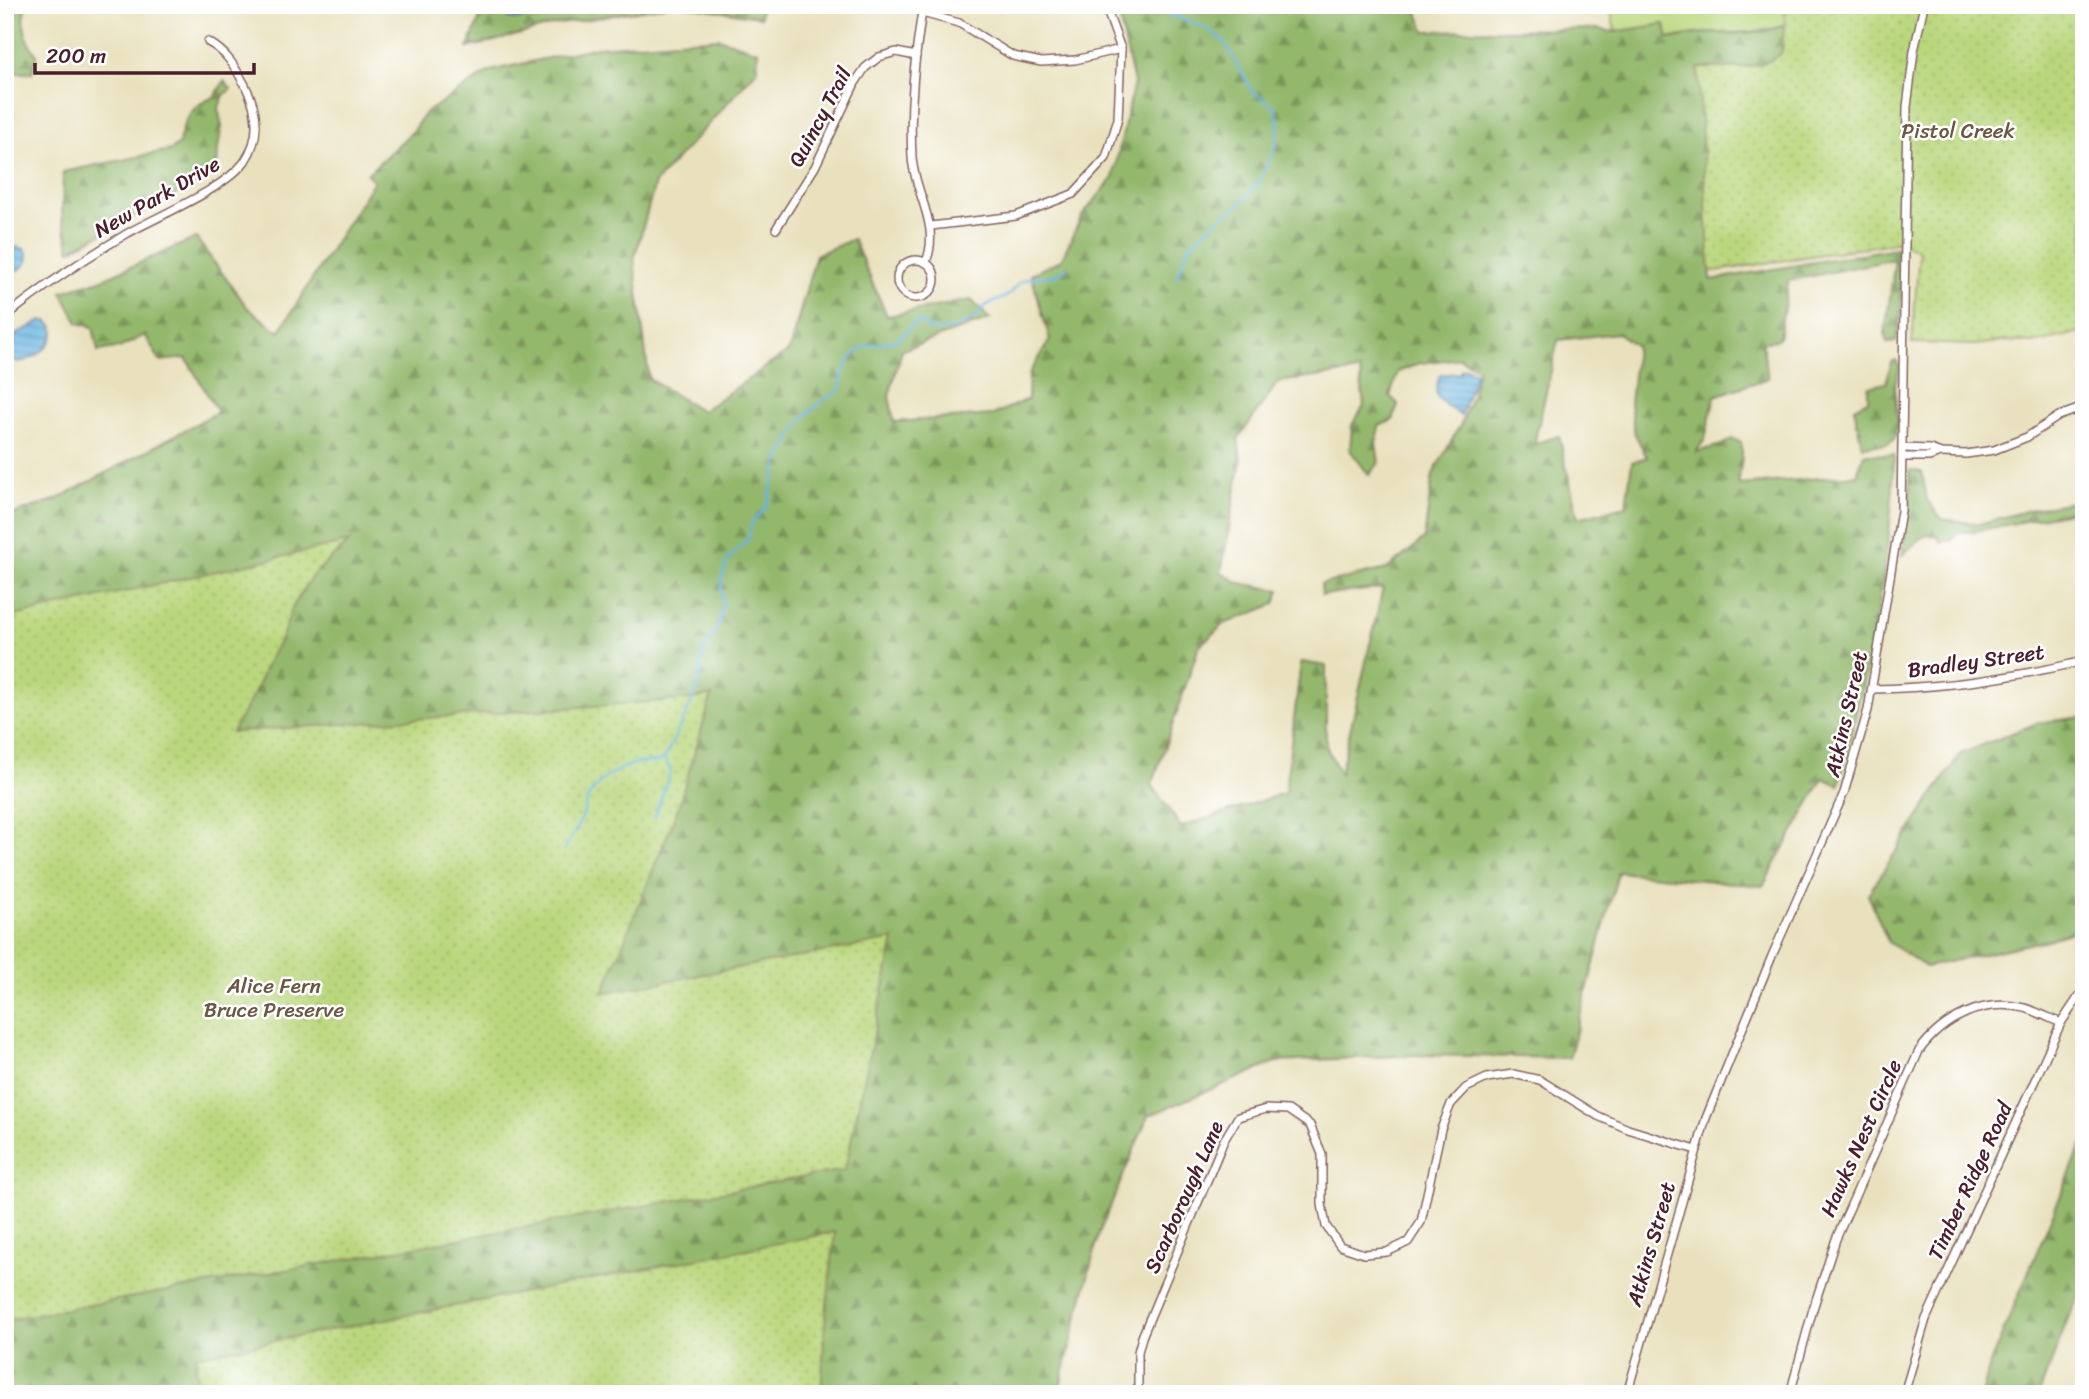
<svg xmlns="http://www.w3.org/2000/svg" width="2089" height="1399" font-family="Sriracha,sans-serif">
<defs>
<pattern id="forest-firs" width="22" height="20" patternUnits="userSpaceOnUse" patternTransform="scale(1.75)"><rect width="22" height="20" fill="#93b86c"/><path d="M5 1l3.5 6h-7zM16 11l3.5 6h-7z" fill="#7a9559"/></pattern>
<pattern id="park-dots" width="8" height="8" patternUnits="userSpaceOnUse" patternTransform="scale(1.75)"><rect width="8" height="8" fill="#bad77d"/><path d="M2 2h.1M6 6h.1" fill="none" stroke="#a1b86c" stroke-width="1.8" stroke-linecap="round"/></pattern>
<pattern id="water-rules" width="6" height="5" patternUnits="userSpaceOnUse" patternTransform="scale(1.75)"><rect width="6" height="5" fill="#66b4e0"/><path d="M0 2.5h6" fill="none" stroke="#5692b6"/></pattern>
</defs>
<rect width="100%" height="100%" fill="#fff"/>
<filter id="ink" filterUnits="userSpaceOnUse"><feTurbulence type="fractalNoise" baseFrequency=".0143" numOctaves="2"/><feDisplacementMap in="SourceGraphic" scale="14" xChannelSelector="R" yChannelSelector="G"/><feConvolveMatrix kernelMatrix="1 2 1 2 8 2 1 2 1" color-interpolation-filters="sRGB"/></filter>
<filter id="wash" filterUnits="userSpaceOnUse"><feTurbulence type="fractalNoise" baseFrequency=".00686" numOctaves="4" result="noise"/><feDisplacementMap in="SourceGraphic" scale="28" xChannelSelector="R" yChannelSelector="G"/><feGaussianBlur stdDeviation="1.57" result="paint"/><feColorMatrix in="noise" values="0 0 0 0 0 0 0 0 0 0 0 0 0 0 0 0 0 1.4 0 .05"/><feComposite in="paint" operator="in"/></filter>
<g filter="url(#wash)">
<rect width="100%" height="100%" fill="#e9e1be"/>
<g fill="#bad77d" stroke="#827b54" stroke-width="2">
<polygon points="1117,5 1174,5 1151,10 1117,8"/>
<path d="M 1610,5 L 1786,5 L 1785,25 C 1758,34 1734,32 1706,33 C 1693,33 1680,37 1667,39 L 1664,24 L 1615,32 Z"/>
</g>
<g fill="url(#forest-firs)" stroke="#6e6c4c" stroke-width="2" fill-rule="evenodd">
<path d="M 5,5 L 26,5 C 20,22 26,42 37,55 L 32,73 L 5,73 Z"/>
<path d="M 485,5 L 506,5 L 507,14 L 510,19 C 523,20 532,15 539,5 L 672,5 L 554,25 L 468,48 Z"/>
<polygon points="681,5 761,5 760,17"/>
<path d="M 1174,5 L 1415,5 L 1425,31 L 1597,29 L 1615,32 L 1665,24 L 1668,39 L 1703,33 L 1732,34 L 1767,31 L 1785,25 L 1782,53 C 1759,73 1726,66 1698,68 L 1711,280 L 1902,247 L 1901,312 L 1896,342 L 1887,343 L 1885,335 L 1895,259 L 1788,281 L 1779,339 L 1762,343 L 1768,378 L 1715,396 L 1705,439 L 1696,452 L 1722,445 L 1732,439 L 1741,442 C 1745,458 1738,469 1739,485 L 1857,475 L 1864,454 L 1894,455 C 1892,566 1866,677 1839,785 L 1823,778 L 1763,886 L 1618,872 L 1569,1058 L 1417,1055 L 1276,1062 L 1148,1116 L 1099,1233 L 1058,1394 L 5,1394 L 5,517 L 58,499 L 218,412 L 186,358 L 160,361 L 145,335 L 121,347 L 98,351 L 93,327 L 78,323 L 62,292 L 103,279 L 196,238 L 248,308 L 279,332 L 374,181 L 367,174 L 413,131 L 424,114 L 490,71 L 597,47 L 718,38 L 758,51 L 757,70 L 655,183 L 634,260 L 649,379 L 702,411 L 789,351 L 816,255 L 853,239 L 887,316 L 971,300 L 990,319 L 902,350 L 889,396 L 894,422 L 993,415 L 1028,399 L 1029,374 L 1050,340 L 1031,274 L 1061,260 L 1082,216 L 1113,178 L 1134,83 L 1117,8 L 1151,10 ZM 1618,333 L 1636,346 L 1630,405 L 1635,434 L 1647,457 L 1632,462 L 1626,506 L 1578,518 L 1559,436 L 1534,444 L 1558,340 ZM 1460,358 L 1478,369 L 1472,394 L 1461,424 L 1433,474 L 1424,539 L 1387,569 L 1321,584 L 1322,595 L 1383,588 L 1340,774 L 1326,746 L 1326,666 L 1301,662 L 1285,793 L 1181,827 L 1152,785 L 1199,646 L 1224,624 L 1275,604 L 1280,590 L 1239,583 L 1221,572 L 1241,461 L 1238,439 L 1278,382 L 1360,371 L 1364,406 L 1352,425 L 1350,450 L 1369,475 L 1379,463 L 1376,443 L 1379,426 L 1393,420 L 1398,404 L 1390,396 L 1398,372 L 1420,363 Z"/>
<path d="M 224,81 L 231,89 L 224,95 L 218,109 L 222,126 L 218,148 L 217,170 L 160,203 L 70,250 L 62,218 L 63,172 L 171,150 L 179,144 C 183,120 191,105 215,97 Z"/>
<polygon points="1896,360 1900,368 1894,386 1898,424 1894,440 1888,444 1862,446 1854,407 1868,400 1868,387 1886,383 1892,362"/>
<polygon points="1910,470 1922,472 1927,500 1942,519 1979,524 2029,510 2084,500 2084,509 1971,532 1958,532 1952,540 1941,543 1938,536 1926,534 1902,555 1910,505"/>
<polygon points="2084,717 2084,928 2047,940 1926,967 1888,942 1868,894 1960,754 2037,723"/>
<polygon points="2084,1140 2084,1288 2068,1318 2039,1394 1982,1394 1991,1361"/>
</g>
<g fill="url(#park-dots)" stroke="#827b54" stroke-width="2">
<path d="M 1786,5 L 2084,5 L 2084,332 L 2033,343 L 2006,341 L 1974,345 L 1912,343 L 1919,250 L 1898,242 L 1710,272 L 1698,68 C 1726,68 1759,72 1782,53 Z"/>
<polygon points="349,542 313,575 293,606 282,637 269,659 253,696 232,732 693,699 712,695 677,811 603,993 894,939 845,1170 5,1320 5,618"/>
<polygon points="835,1232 825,1323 821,1394 197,1394 196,1356"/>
</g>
<g fill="url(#water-rules)" stroke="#586a86" stroke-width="2">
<path d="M 506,5 L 539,5 C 532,15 522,20 510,20 L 507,14 Z"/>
<path d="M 18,247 L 24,249 L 28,256 C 28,268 15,271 5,276 L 5,252 Z"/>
<path d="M 41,321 L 47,321 L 54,327 C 56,348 23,370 5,358 L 5,340 Z"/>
<path d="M 1465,368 L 1476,372 C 1472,388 1464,401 1461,416 C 1444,401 1429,403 1440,375 L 1460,373 L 1461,369 Z"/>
</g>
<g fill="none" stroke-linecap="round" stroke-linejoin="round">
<g stroke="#66b4e0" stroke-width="2.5">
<polyline points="1166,5 1170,15 1204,27 1224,41 1252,91 1275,107 1278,124 1275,149 1260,180 1241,203 1211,225 1189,246 1177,277"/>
<path d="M 654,819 L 671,770 L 664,759 L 693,700 L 699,681 L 702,655 L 719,623 L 723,604 L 721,589 L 722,577 L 728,559 L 747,540 L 752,523 L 767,506 L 778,463 L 798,425 L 807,414 L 828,397 L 840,391 L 842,374 L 852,356 L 865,346 L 897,340 L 916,322 L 924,324 L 931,331 L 955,329 L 977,317 C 984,301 996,303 1009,295 C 1013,292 1016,285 1020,282 C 1033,273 1055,281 1067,267"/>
<polyline points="564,851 582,818 588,797 602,780 623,768 636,763 658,762 664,759"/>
</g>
</g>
</g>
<g filter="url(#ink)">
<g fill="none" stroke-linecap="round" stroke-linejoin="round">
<g stroke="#82635e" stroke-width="10">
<g id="minor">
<path d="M 923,5 C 915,56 909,105 912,157 C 914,193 941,225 926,262"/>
<polyline points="922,13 959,23 1013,56 1041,62 1075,60 1121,49"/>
<polyline points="931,226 1016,216 1073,194 1106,158 1118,119 1121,49 1105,5"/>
<polyline points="776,229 815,167 855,83 865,68 879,57 896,52 916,56"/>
<circle cx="916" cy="279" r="19"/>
<path d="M 5,317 C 44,286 85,258 128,233 C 160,215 225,189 245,161 C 261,137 258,110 245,85 C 235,67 227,52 208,42"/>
<polyline points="1903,448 1930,449 1941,453 1966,454 1994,450 2027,437 2059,416 2084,407"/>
<polyline points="1902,457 1929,457 1940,453"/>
<path d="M 1872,689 C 1946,688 2012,678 2084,661"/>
<polyline points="1138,1394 1138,1352 1142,1337 1224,1140 1238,1117 1266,1109 1288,1110 1310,1125 1322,1154 1322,1204 1326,1226 1340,1246 1364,1254 1387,1252 1408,1242 1421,1222 1441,1129 1451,1104 1466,1088 1487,1078 1513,1074 1540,1080 1598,1116 1628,1129 1696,1150"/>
<polyline points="1627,1394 1706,1118 1772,956 1844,793 1868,710 1901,511 1907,107 1914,51 1924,5"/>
<path d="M 1790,1394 L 1813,1309 L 1836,1239 L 1919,1051 C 1943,1018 1983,998 2025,1008 C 2038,1012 2049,1018 2061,1023"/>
<polyline points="1904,1394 1926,1319 2061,1023 2084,989"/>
</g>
</g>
<use href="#minor" stroke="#fff" stroke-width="7"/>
</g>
</g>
<g text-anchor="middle" stroke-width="5" stroke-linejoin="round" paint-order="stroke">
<g font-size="21" fill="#4a1f2b" stroke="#fff">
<text transform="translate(820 117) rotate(-62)" y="7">Quincy Trail</text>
<text transform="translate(157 197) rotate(-30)" y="7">New Park Drive</text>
<text transform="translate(1976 661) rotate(-8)" y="7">Bradley Street</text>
<text transform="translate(1846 714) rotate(-77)" y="7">Atkins Street</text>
<text transform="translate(1861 1138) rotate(-66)" y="7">Hawks Nest Circle</text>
<text transform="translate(1970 1181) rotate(-65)" y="7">Timber Ridge Road</text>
<text transform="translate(1184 1197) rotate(-66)" y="7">Scarborough Lane</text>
<text transform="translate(1651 1244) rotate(-74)" y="7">Atkins Street</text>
</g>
<g font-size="21" fill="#6c5644" stroke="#fff">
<text x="1958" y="138">Pistol Creek</text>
<text x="274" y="993">Alice Fern<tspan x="274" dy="24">Bruce Preserve</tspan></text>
</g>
</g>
<rect width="2089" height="1399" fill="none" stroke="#fff" stroke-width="28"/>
<path d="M35 63v10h219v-10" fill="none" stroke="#4a1f2b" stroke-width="3.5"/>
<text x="46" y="63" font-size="21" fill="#4a1f2b" stroke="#ffffff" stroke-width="5" paint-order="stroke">200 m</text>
</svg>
